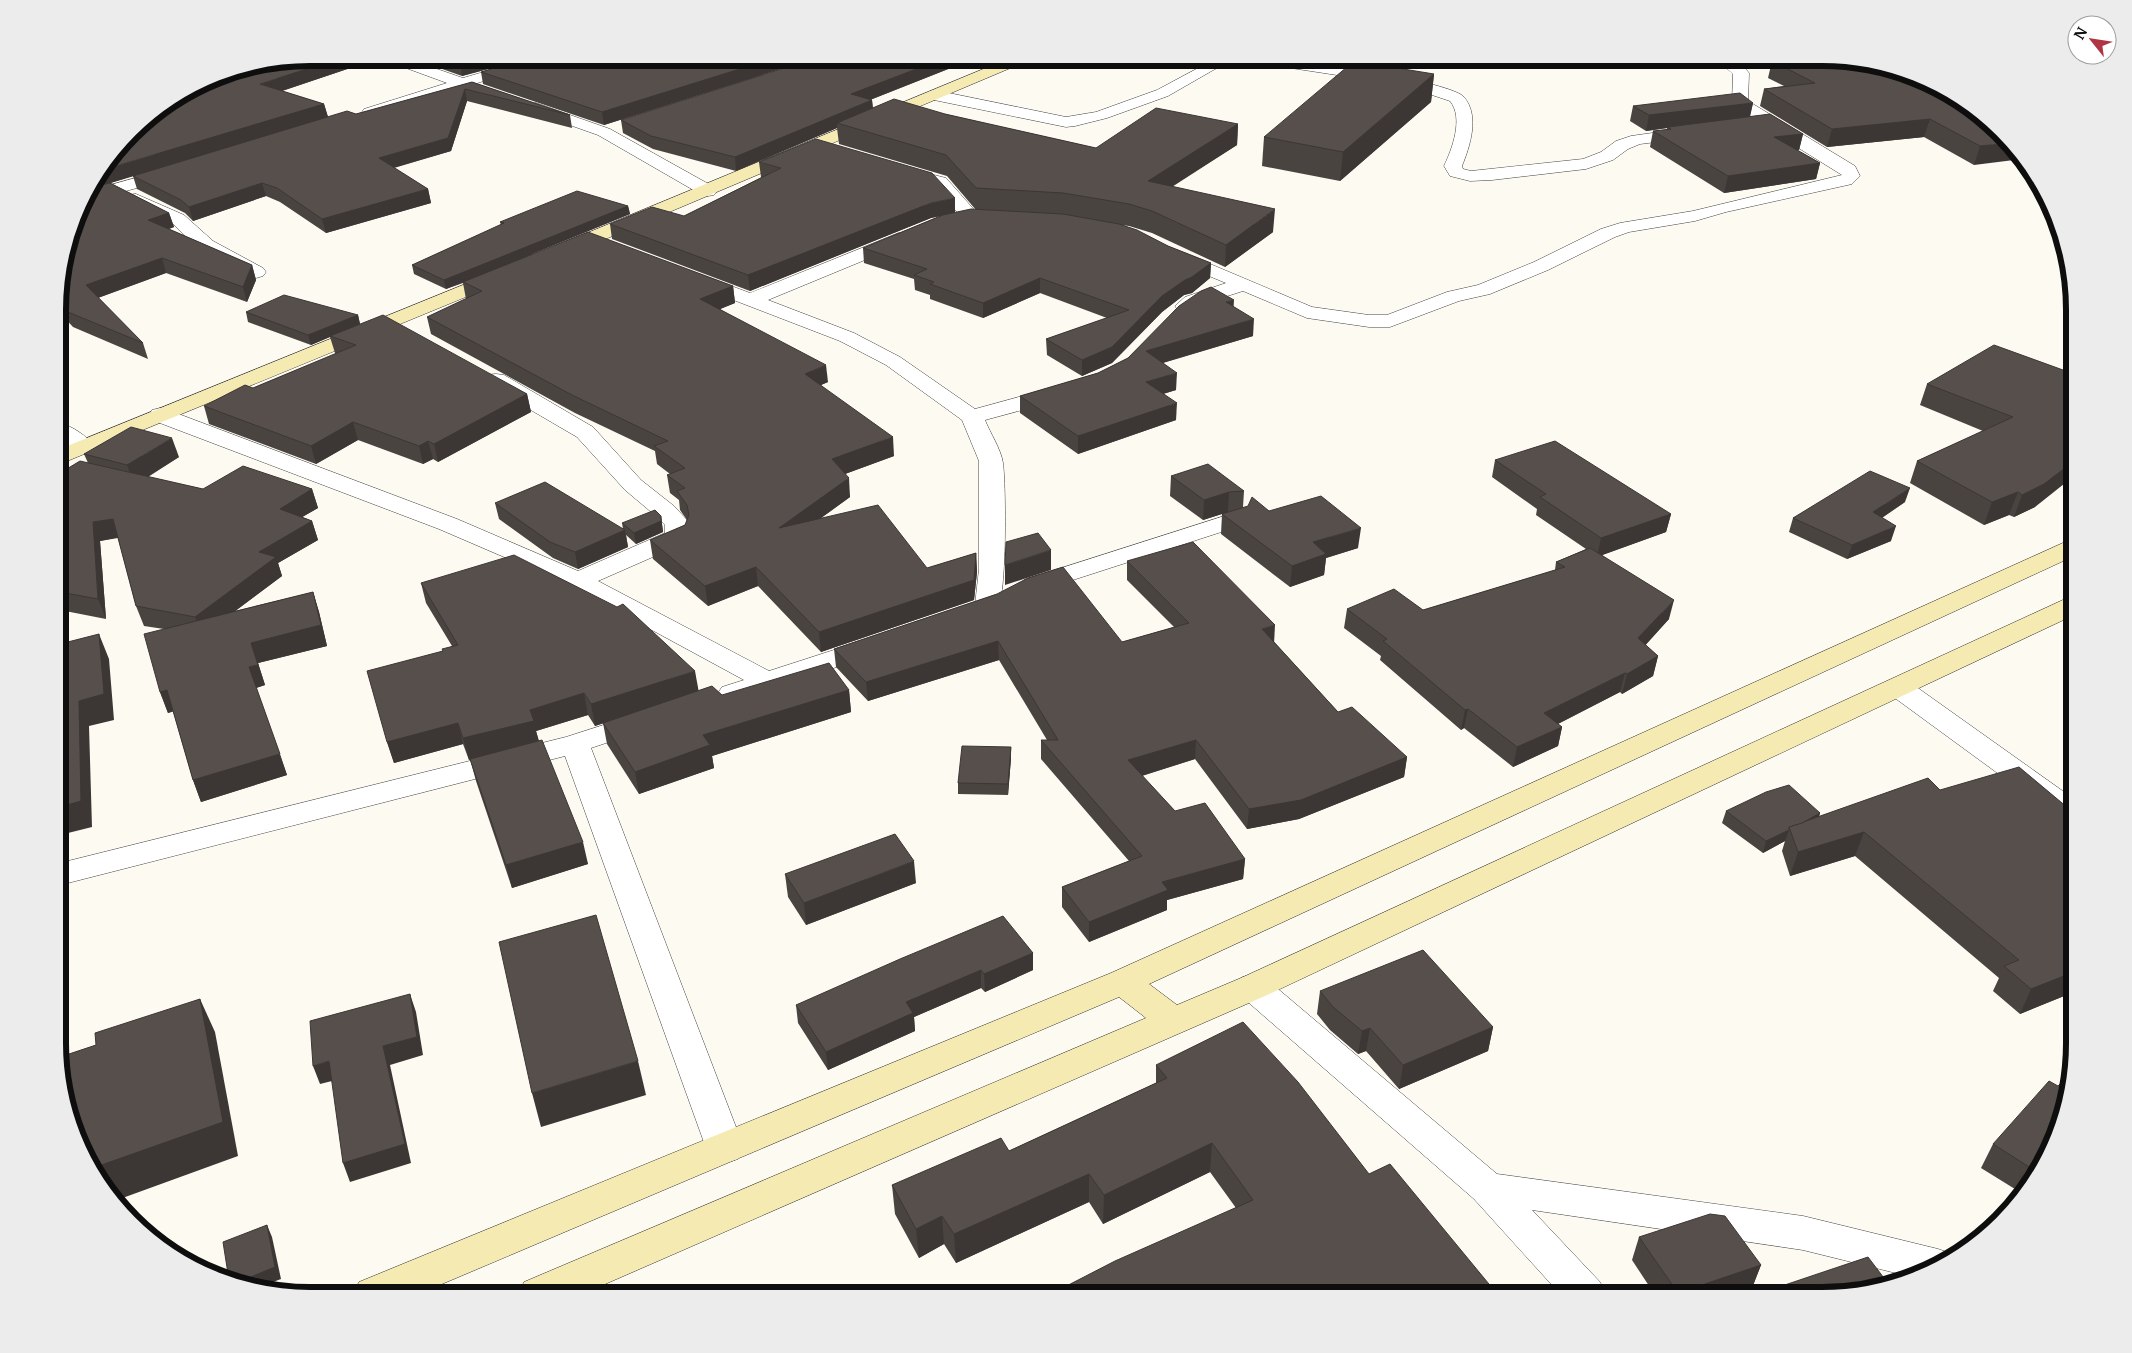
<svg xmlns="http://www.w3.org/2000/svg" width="2132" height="1353" font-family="Merriweather,serif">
<rect width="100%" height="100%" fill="#fdfaf1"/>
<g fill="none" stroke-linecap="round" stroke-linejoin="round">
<g stroke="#414141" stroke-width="1">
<g id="minor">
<polygon points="385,58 405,58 463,78 518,62 523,63 525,66 523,69 474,84 472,88 462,88 376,115 364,115 362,112 364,109 447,83 387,61"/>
<path d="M 1217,58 C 1237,58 1258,56 1278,58 C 1305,59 1451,82 1464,97 C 1480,116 1470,146 1462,166 L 1463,169 L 1471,171 L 1583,159 L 1601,152 L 1616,141 L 1631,136 L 1688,128 L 1694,130 L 1696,133 L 1694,136 L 1688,138 L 1640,144 L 1628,149 L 1613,160 L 1586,169 L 1492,180 L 1470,181 L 1450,176 L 1444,166 C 1452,149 1464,118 1450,101 L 1417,90 L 1350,77 L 1278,66 L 1235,62 L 1215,69 L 1168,96 L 1107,118 L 1075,126 L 1066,127 L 934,100 L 928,98 L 926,95 L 928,92 L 934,90 L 1066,117 L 1096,112 L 1157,90 Z"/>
<path d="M 1715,58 C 1729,56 1740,61 1749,73 L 1748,101 L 1855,166 L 1860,176 L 1852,184 L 1726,212 L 1695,221 L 1629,232 L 1615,237 L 1548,270 L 1490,294 L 1459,301 L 1390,327 L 1369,327 L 1307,318 L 1243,291 L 1199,305 L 1192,310 L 1185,312 L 1178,310 L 1175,306 L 1185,297 L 1226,283 L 1170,260 L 1168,256 L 1170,252 L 1177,250 L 1312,307 L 1369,315 L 1387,315 L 1447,292 L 1478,285 L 1534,262 L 1601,229 L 1620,223 L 1693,211 L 1842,175 L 1747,116 L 1732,103 L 1733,74 Z"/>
<polygon points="536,103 610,129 714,187 717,191 714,195 708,196 702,195 598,135 530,111 528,108 530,105"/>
<polygon points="171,168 177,169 180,173 177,177 82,203 89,191"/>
<polygon points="926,173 946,178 977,213 980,217 977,221 971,222 965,221 934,186 920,182 917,178 920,174"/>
<polygon points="136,194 184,215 213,241 263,268 266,272 263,276 256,278 249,276 199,249 172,223 130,203 127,199 130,195"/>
<path d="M 899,233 L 906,235 L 908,239 L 906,243 L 768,300 L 854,333 L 900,357 L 975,409 L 1055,387 L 1063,389 L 1066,394 L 1063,399 L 985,420 C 990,433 1001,449 1003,463 C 1006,485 1007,596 997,611 L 988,613 L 979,611 L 975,605 L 979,569 L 979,461 L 962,420 L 886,365 L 840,341 L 692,284 L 689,280 L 692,276 L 699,274 L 750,293 Z"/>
<polygon points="496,374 504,375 593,427 641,480 674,506 686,519 689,524 690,537 687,542 598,581 769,671 871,638 881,640 884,646 881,652 742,699 732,701 722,699 718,693 722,687 744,680 569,585 439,529 152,420 149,415 152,410 160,408 168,410 457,519 578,571 665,533 665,525 656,516 625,490 577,437 488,385 485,380 488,375"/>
<path d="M 60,423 C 72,426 87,436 94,446 L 91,451 C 77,454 70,448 60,440 Z"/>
<polygon points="1237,512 1246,514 1249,519 1246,524 1042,590 1033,593 1024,590 1020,585 1024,580"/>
<polygon points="1898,679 1908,681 2074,799 2074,824 2063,821 1888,693 1884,687 1888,681"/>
<polygon points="641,713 651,716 655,722 651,728 591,748 744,1148 738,1159 725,1163 712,1159 706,1148 565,756 60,885 60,863 566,737"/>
<polygon points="1253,974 1265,978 1497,1174 1803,1216 1938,1249 1952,1254 1954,1257 1948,1262 1912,1277 1803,1250 1532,1210 1600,1282 1606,1295 1561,1295 1474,1199 1241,996 1236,987 1241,978"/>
</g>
</g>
<g stroke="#303030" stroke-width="1">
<g id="secondary">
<polygon points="1010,58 1029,58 1027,61 570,254 563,256 556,254 554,250 556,246"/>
<polygon points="500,270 507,272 510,276 507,280 60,464 60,449"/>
<polygon points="2074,540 2074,556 1149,984 1177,1005 1241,978 2065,599 2074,597 2074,615 1265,996 580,1295 518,1295 524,1282 1146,1018 1119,997 416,1295 353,1295 359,1282 1111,973 2065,542"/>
</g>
</g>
<use href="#minor" fill="#fff" fill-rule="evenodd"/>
<use href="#secondary" fill="#f6eab3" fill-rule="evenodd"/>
</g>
<g fill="#4a4441">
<polygon points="310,58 380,58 282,91 324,104 328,117 356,114 472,82 570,115 572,128 467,101 451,151 394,168 428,189 431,203 326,233 280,202 266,196 193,221 185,213 137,189 133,176 110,183 169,213 174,227 169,229 252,265 256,280 247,302 166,273 98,298 143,343 148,359 73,327 60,313 60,278 84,198"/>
<polygon points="411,58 815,58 604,125 483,84 481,72 510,63 462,76"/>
<polygon points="976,58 870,100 872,100 873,108 945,114 1096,148 1238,124 1237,145 1172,186 1273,232 1225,267 1152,233 1129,226 1121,225 1168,246 1211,263 1210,278 1192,293 1184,295 1162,312 1112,363 1082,376 1047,355 1046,339 1107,318 1040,293 983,318 930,299 930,295 915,290 914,279 864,263 863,248 940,216 931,218 750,291 612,239 610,224 684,216 762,177 761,177 759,162 955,213 976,210 947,176 839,144 837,128 736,171 653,149 623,133 621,120"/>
<polygon points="1772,61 2001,132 1974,165 1924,137 1827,147 1760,106 1764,89 1784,86 1768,78"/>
<polygon points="1434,74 1431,102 1340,181 1262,166 1264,137"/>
<polygon points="1753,103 1750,117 1803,134 1799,150 1797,150 1820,163 1816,179 1724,193 1650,147 1653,131 1667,130 1667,128 1646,131 1630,121 1633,106"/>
<polygon points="628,206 630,214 532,254 733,286 735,303 720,309 828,382 821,385 894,456 845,474 850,497 821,518 927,568 976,553 977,572 974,600 821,652 758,586 708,606 653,559 650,540 685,525 687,520 680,510 679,500 670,493 667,475 670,474 657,464 655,451 575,413 431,334 427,317 466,299 463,283 446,289 414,274 412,265 501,225 500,222"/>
<polygon points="1233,306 1253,336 1163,363 1176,390 1163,394 1176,420 1078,454 1020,413 1020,396 1098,373"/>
<polygon points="246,312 358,315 360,324 527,394 531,412 438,462 433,459 423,464 358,440 316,464 209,424 204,406 253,388 336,354 335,353 330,337 311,345 248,322"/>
<polygon points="2074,374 2035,507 2014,517 2009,515 1984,525 1910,483 1917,461 1983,431 1920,405 1927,384"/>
<polygon points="84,454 179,457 148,477 203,489 312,489 318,508 302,517 312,521 318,540 278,563 282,576 235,611 313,592 319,612 327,646 258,663 265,685 256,688 287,775 201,802 193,780 173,711 168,713 160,692 164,629 144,626 136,606 118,538 100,541 106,619 60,610 60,473 88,463"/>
<polygon points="1495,460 1671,514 1666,532 1602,555 1669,619 1645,645 1658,656 1653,676 1622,694 1620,692 1558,724 1562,727 1558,746 1513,767 1464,728 1461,730 1380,660 1381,656 1344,628 1347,609 1423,610 1555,570 1556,562 1586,549 1536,515 1537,509 1492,477"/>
<polygon points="1171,476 1244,491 1243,507 1269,511 1358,548 1326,558 1324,575 1290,587 1221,534 1222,514 1203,520 1170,496"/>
<polygon points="1905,502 1882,518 1891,541 1847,559 1789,532 1793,518"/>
<polygon points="495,503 623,529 622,523 661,516 663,532 636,544 626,535 628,547 578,569 553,558 499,519"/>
<polygon points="1127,561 1274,642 1338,712 1407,757 1404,777 1299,819 1247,829 1195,759 1142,776 1175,811 1245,859 1243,879 1167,900 1167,910 1089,942 1062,907 1062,887 1129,861 1041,759 1041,740 1047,740 999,660 868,701 836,667 834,649 997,594 1122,642 1174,627 1127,580"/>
<polygon points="421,583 698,691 722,695 849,690 851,712 712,756 714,768 639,794 607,744 603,723 595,726 588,715 536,731 539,741 588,864 512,888 476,781 470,759 469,760 463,744 394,763 387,742 442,651 452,646 426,603"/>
<polygon points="1011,747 1011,758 1008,795 958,794 958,783"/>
<polygon points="1940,790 2074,813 2074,992 2020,1014 1993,991 1999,978 1855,856 1790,876 1782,851 1785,841 1763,853 1722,823 1726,811 1820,813 1819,817"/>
<polygon points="785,874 916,883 806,925 788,897"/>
<polygon points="1033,953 1033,970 985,992 981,988 914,1017 915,1031 828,1070 798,1023 796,1005"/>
<polygon points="1320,991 1493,1027 1488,1051 1399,1089 1366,1051 1358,1054 1330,1030 1317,1014"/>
<polygon points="1156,1065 1369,1174 1498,1295 1049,1295 1236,1208 1210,1172 1103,1224 1089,1202 956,1263 944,1244 919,1258 895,1214 892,1185 1009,1151 1156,1083"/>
<polygon points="2061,1124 2032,1183 2023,1194 1981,1168 1993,1144"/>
<polygon points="1639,1237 1761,1265 1752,1288 1732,1295 1655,1295 1632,1260"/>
</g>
<g fill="#3c3735">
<polygon points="341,58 380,58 264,97 260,84"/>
<polygon points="482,58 530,58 462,76 460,64"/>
<polygon points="775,58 815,58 604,125 602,112"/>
<polygon points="945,58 976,58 852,107 851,94"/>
<polygon points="1434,74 1431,102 1340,181 1343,152"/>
<polygon points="465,89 467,101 451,151 382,171 379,158"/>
<polygon points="872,100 873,113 837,123 837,128 736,171 735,157"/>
<polygon points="1753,103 1749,119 1668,127 1667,128 1646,131 1649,115"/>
<polygon points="324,104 328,117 91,189 106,169"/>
<polygon points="1930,119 1924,137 1827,147 1832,129"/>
<polygon points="1238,124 1237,145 1147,203 1148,181"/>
<polygon points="1803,134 1799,150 1770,153 1774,137"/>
<polygon points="2010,143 2022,159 1974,165 1980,146"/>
<polygon points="1820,163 1816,179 1724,193 1728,176"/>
<polygon points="262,183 266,196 193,221 189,207"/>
<polygon points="428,189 431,203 326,233 322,219"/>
<polygon points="955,198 955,213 931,218 750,291 748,275 931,203"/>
<polygon points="628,206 630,214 446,289 444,280"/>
<polygon points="1275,209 1273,232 1225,267 1226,245"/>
<polygon points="169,213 174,227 153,234 148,220"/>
<polygon points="162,258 166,273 92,300 86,285"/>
<polygon points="1211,263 1210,278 1192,293 1184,295 1162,312 1112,363 1082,376 1082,360 1162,296 1185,280"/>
<polygon points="252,265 256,280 247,302 243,287"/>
<polygon points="1040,278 1040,293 983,318 983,303"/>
<polygon points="733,286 735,303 703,316 700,299"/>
<polygon points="1234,300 1233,316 1226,302"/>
<polygon points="358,315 360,324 311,345 308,335"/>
<polygon points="1254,319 1253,336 1145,368 1146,351"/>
<polygon points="826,365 828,382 807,391 805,374"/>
<polygon points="1177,373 1176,390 1146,399 1146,382"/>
<polygon points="527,394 531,412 438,462 434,444"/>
<polygon points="1177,403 1176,420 1078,454 1078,436"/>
<polygon points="353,422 358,440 316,464 311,446"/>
<polygon points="893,437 894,456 834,478 832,459"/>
<polygon points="172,438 179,457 134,485 127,465"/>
<polygon points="428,441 433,459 423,464 419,446"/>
<polygon points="2074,461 2074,476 2035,507 2014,517 2022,495"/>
<polygon points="849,478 850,497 781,547 779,528"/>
<polygon points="1910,488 1905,502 1869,526 1873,512"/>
<polygon points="312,489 318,508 285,527 280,509"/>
<polygon points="1229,492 1228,512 1203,520 1204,500"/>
<polygon points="2018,492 2009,515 1984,525 1992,502"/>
<polygon points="1671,514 1666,532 1597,557 1601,538"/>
<polygon points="661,516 663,532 636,544 634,533"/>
<polygon points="113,519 120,537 100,541 106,619 98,599 93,522"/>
<polygon points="312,521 318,540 278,563 282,576 202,636 195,617 259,552"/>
<polygon points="1896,526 1891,541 1847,559 1852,545"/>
<polygon points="1361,528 1358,548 1326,558 1324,575 1290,587 1292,566 1313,542"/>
<polygon points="625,530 628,547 578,569 575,552"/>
<polygon points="1051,550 1051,570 1005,585 1005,565"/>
<polygon points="976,553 977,572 974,600 821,652 819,632"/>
<polygon points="756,567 758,586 708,606 705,586"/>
<polygon points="313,592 319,612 327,646 258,663 265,685 256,688 249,667 251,643"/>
<polygon points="1674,600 1669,619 1634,658 1638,638"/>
<polygon points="1275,625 1274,644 1262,629"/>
<polygon points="99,634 109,659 114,720 89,726 92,827 60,835 60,807 79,701"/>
<polygon points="998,641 999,660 868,701 866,682"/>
<polygon points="1658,656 1653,676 1622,694 1627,674"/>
<polygon points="695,671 699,693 595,726 591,704"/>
<polygon points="1625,673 1620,692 1540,733 1544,713"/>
<polygon points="167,690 175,711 168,713 160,692"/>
<polygon points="849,690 851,712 712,756 714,768 639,794 635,772 703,735"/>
<polygon points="584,693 588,715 536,731 539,742 469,760 463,738 530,710"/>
<polygon points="1468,709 1464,728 1461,730 1465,710"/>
<polygon points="458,723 463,744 394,763 387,742"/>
<polygon points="1562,727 1558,746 1513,767 1517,747"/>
<polygon points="1196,740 1195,759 1128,780 1128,760"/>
<polygon points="1011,747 1011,758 1008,795 1008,784"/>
<polygon points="280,754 287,775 201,802 193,780"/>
<polygon points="1407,757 1404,777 1299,819 1247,829 1249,809"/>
<polygon points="1820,813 1816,825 1790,829"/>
<polygon points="1789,830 1785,841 1763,853 1766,841"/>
<polygon points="1864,832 1855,856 1790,876 1798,852"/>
<polygon points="583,842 588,864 512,888 506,865"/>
<polygon points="1245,859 1243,879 1167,900 1167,910 1089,942 1089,922 1162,882"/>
<polygon points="914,861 916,883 806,925 804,903"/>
<polygon points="1033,953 1033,970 985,992 984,974"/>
<polygon points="981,970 981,988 914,1017 915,1031 828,1070 826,1052 906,1002"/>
<polygon points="2074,972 2074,992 2020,1014 2031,989"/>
<polygon points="410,994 416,1012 423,1055 390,1065 411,1163 350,1182 343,1163 383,1046"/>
<polygon points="200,999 215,1032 238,1156 117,1200 100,1183 93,1168"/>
<polygon points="1493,1027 1488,1051 1399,1089 1403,1065"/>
<polygon points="1370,1028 1366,1051 1358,1054 1362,1031"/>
<polygon points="329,1061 336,1080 320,1084 313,1066"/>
<polygon points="638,1061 646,1095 541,1127 532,1093"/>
<polygon points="1212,1143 1210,1172 1103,1224 1104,1195"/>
<polygon points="1089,1174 1089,1202 956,1263 954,1234"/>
<polygon points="942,1216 944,1244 919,1258 916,1229"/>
<polygon points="267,1225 272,1237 281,1279 257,1288 245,1287 236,1283"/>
<polygon points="1761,1265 1752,1288 1732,1295 1677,1295 1678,1293"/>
<polygon points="1362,1288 1361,1295 1347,1295"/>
</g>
<g fill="#564f4c" stroke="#3c3735">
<polygon points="310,58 341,58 260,84 324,104 106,169 143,120 214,77"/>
<polygon points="443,58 482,58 460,64"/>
<polygon points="528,58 775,58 602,112 481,72"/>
<polygon points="816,58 945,58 851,94 872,100 735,157 651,136 621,120"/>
<polygon points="1804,58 1822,58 1903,71 1962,100 2001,132 2010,143 1980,146 1930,119 1832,129 1764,89 1815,83 1772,61"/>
<polygon points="1354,61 1434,74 1343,152 1264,137"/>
<polygon points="472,82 570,115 465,89 448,138 379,158 428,189 322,219 277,188 262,183 189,207 181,200 133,176 347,111 356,114"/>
<polygon points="1740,93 1753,103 1649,115 1633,106"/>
<polygon points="894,99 945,114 1096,148 1156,108 1238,124 1148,181 1275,209 1226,245 1152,211 1129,204 1063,193 976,188 946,155 837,123"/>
<polygon points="1770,114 1803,134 1774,137 1820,163 1728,176 1653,131 1671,129 1668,127"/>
<polygon points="816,139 932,173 955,198 931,203 748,275 610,224 652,207 684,216 781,168 759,162"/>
<polygon points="110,183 169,213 148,220 252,265 243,287 162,258 86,285 143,343 68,312 60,303 60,278 84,198 92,187"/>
<polygon points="577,191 628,206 444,280 412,265 504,223 500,222"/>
<polygon points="971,209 1063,214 1119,224 1137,230 1168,246 1211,263 1192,277 1185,280 1162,296 1112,347 1082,360 1046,339 1129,310 1040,278 983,303 930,284 934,282 914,275 927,269 863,248 943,215"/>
<polygon points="588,232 733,286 700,299 826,365 805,374 893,437 832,459 849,478 779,528 878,505 927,568 976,553 974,580 819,632 756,567 705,586 650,540 685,525 689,515 687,505 677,491 685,488 667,475 685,468 654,446 668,441 572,395 427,317 482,291 463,282"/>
<polygon points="1211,287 1234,300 1226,302 1254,319 1146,351 1177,373 1146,382 1177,403 1078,436 1020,396 1098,373 1128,358 1179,306 1201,291"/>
<polygon points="284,295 358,315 308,335 246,312"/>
<polygon points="383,315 527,394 434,444 428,441 419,446 353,422 311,446 204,406 245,385 253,388 356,345 330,336"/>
<polygon points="1994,345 2074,374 2074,461 2044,484 2022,495 2018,492 1992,502 1917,461 2013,417 1927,384"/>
<polygon points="131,427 172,438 127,465 84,454"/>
<polygon points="1555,441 1671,514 1601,538 1540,497 1546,494 1495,460"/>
<polygon points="80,461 203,489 243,466 312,489 280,509 312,521 259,552 276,557 195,617 136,606 113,519 93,522 98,599 60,592 60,473"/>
<polygon points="1208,464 1244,491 1229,492 1204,500 1171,476"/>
<polygon points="1870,471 1910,488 1873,512 1896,526 1852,545 1793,518"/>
<polygon points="545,482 625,530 575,552 550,542 495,503"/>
<polygon points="1321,496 1361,528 1313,542 1326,554 1292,566 1222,514 1248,506 1252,497 1269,511"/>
<polygon points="655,510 661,516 661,521 634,533 622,523"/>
<polygon points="1038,533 1051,550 1005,565 1006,542"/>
<polygon points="1193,542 1275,625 1262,629 1338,712 1352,707 1407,757 1301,800 1249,809 1196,740 1128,760 1175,811 1205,803 1245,859 1162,882 1168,890 1089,922 1062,887 1142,856 1041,740 1058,740 998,641 866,682 834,649 997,594 1028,578 1063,567 1122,642 1189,623 1127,561"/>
<polygon points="1590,548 1674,600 1638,638 1658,656 1627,674 1625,673 1544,713 1562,727 1517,747 1468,709 1465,710 1383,641 1387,639 1347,609 1394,589 1423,610 1565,567 1556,562"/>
<polygon points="514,555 617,607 623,604 695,671 591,704 584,693 530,710 534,721 463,738 458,723 387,742 367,671 443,651 442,649 458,645 421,583"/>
<polygon points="313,592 321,625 251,643 258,665 249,667 280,754 193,780 167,690 160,692 144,634"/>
<polygon points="99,634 104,694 79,701 81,801 60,807 60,644"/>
<polygon points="829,663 849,690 703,735 710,745 635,772 603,723 712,686 722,695"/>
<polygon points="542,740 583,842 506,865 470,759"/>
<polygon points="962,746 1011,747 1008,784 958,783"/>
<polygon points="2019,767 2074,813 2074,939 2072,939 2074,941 2074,972 2031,989 2004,966 2019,960 1864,832 1798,852 1789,827 1928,778 1940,790"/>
<polygon points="1789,785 1820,813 1802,823 1789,827 1789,830 1766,841 1726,811 1766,792"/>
<polygon points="895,834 914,861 804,903 785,874"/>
<polygon points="596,915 638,1061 532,1093 499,942"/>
<polygon points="1003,916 1033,953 984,974 981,970 906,1002 913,1013 826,1052 796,1005 900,959"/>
<polygon points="1423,950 1493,1027 1403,1065 1370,1028 1362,1031 1333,1007 1320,991"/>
<polygon points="410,994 417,1037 383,1046 405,1144 343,1163 329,1061 313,1066 310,1021"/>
<polygon points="200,999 223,1122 93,1168 71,1124 60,1075 60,1057 96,1045 95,1033"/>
<polygon points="1243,1022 1298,1082 1369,1174 1390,1164 1498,1295 1367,1295 1362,1288 1347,1295 1049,1295 1115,1261 1253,1200 1212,1143 1104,1195 1089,1174 954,1234 942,1216 916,1229 892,1185 1001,1138 1009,1151 1167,1078 1156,1065"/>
<polygon points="2071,1073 2061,1124 2037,1172 1993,1144 2049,1081 2058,1086"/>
<polygon points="1710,1214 1725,1216 1761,1265 1678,1293 1639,1237"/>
<polygon points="267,1225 275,1267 236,1283 229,1280 223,1242"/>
<polygon points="1868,1257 1890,1286 1887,1287 1838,1295 1755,1295"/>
</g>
<path d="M0 0H2132V1353H0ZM310 66H1822A244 244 0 0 1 2066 310V1043A244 244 0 0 1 1822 1287H310A244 244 0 0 1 66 1043V310A244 244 0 0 1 310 66Z" fill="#ececec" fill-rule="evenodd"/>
<path fill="none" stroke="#0e0e0e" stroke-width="6" d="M310 66H1822A244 244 0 0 1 2066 310V1043A244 244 0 0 1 1822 1287H310A244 244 0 0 1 66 1043V310A244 244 0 0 1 310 66Z"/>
<g transform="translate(2092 40) rotate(300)"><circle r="24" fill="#ffffff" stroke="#9f9f9f"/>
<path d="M0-4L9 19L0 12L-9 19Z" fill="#b03544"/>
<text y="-8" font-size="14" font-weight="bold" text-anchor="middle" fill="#0e0e0e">N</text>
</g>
</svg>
